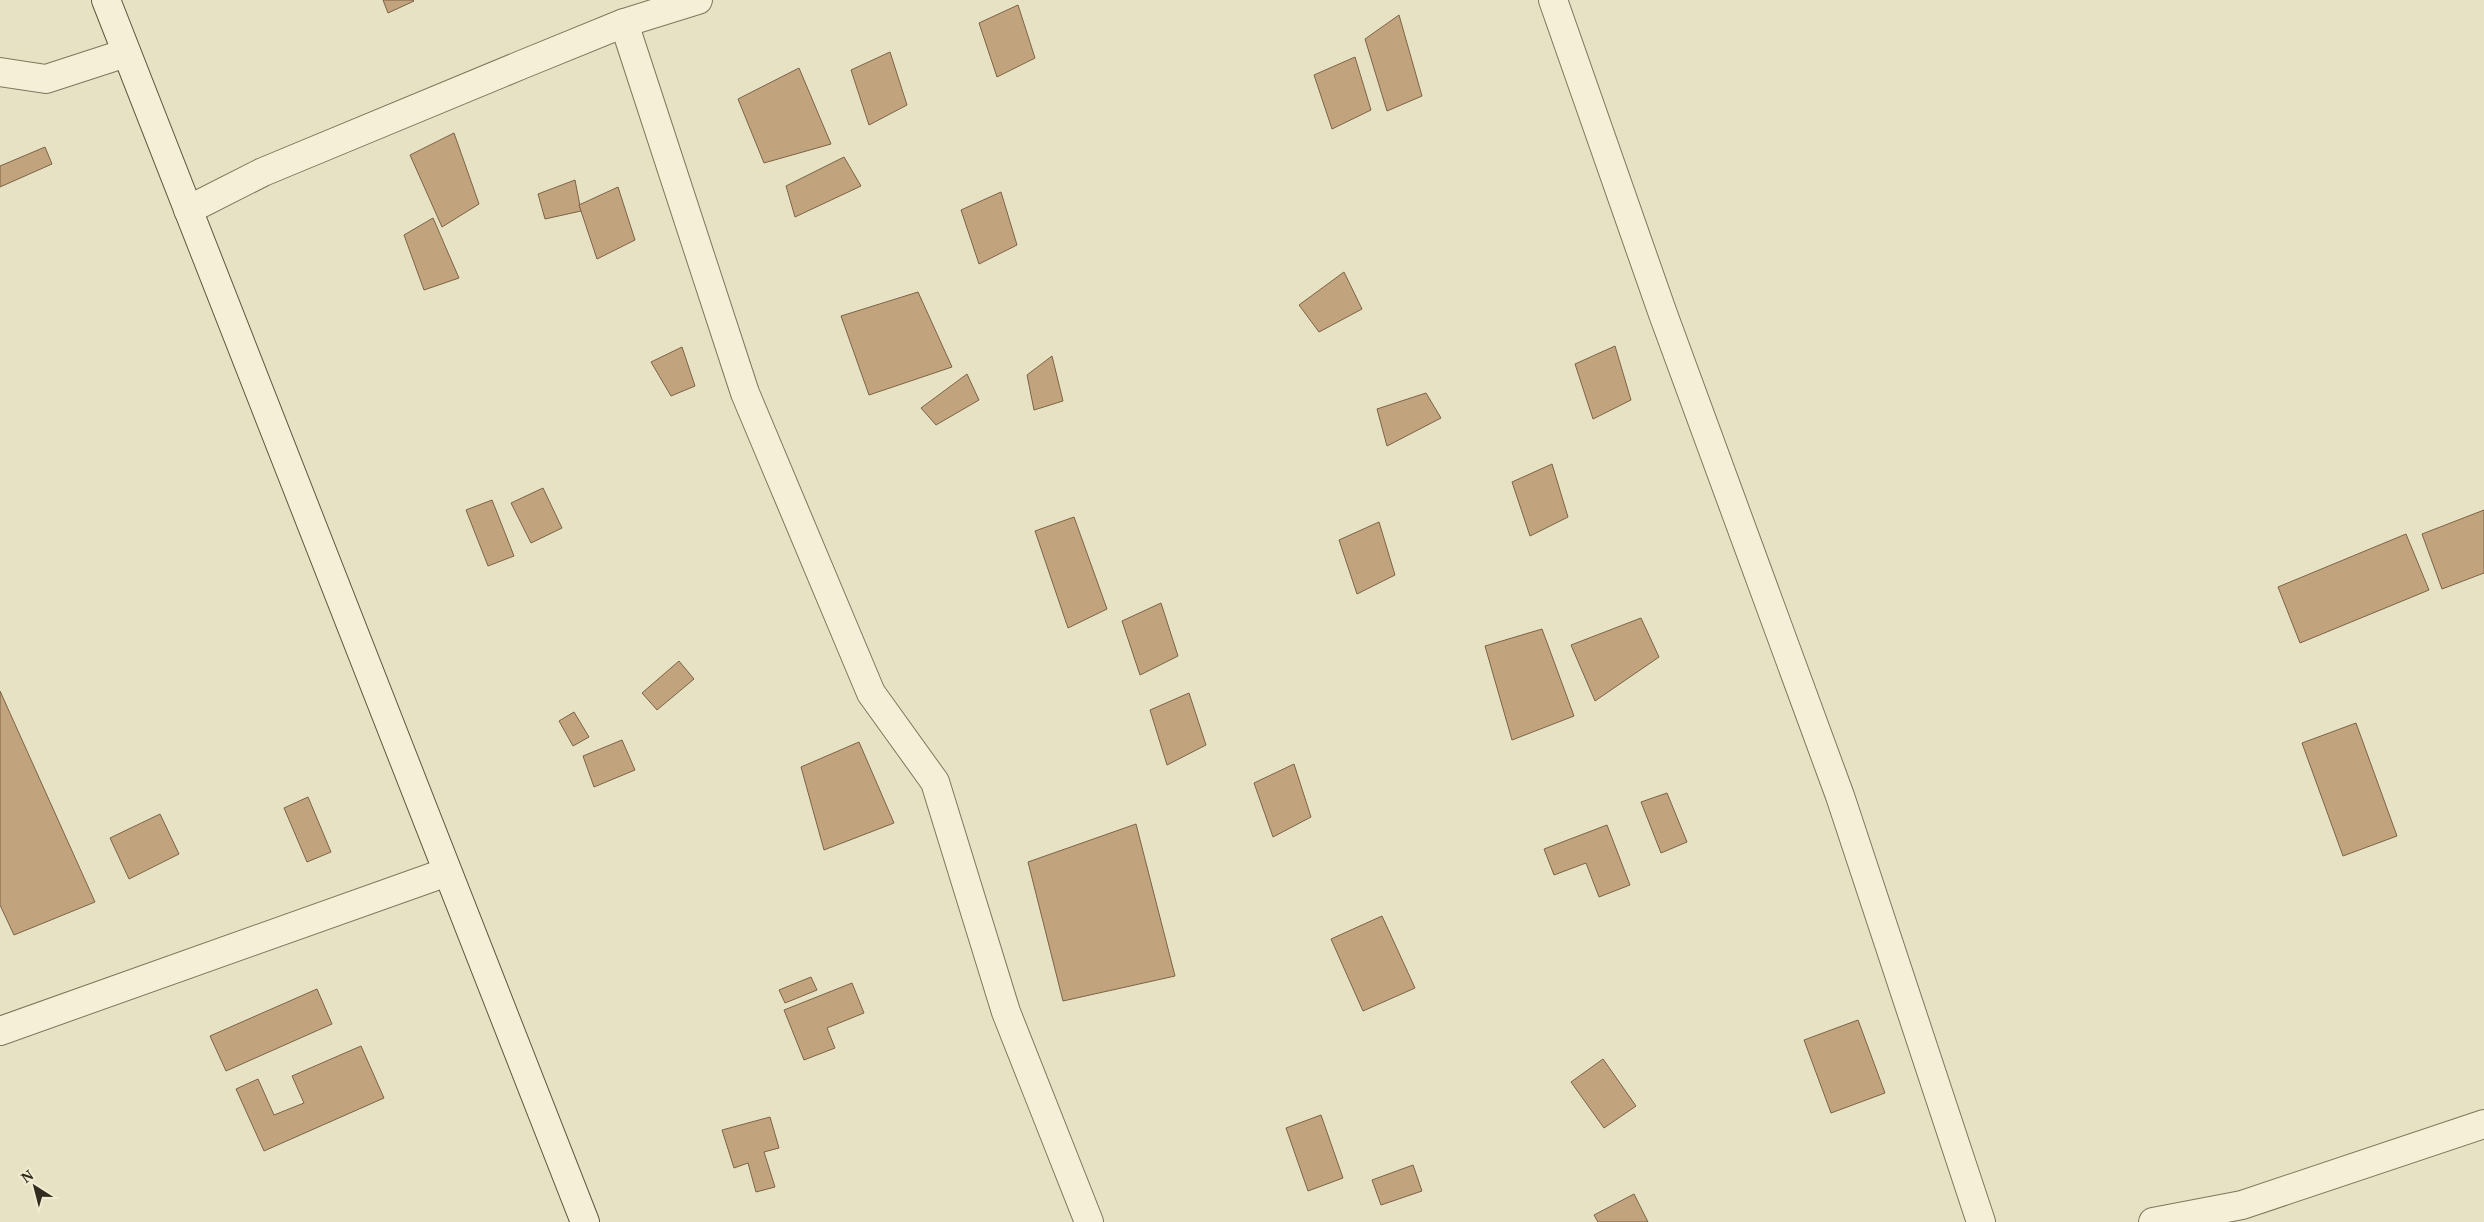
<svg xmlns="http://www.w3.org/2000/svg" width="2484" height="1222" font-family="'Noto Serif',serif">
<rect width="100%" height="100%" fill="#e8e2c4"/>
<g fill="#c1a47e" stroke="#7c6346">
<polygon points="383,0 413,0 414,1 388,13"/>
<polygon points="1018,5 1035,58 997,77 979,23"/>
<polygon points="1399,15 1422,96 1387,111 1365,39"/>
<polygon points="890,52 907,105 869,125 851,70"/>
<polygon points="1355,57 1371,110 1332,129 1314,75"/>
<polygon points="799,68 831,144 764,163 738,99"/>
<polygon points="454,133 479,204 442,227 410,155"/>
<polygon points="45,147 52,164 0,187 0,166"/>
<polygon points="844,157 861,186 795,217 786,186"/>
<polygon points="575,180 581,211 545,219 538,194"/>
<polygon points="618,187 635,240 597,259 579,205"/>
<polygon points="1001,192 1017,245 979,264 961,210"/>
<polygon points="433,218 459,278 424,290 404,235"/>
<polygon points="1344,272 1362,309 1319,332 1299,305"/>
<polygon points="918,292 952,367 869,395 841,316"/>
<polygon points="1615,346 1631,400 1593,419 1575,364"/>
<polygon points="682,347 695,386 671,396 651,362"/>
<polygon points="1052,356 1063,401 1034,410 1027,375"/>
<polygon points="967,374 979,400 936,425 921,408"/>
<polygon points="1426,393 1441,418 1387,446 1377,409"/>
<polygon points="1552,464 1568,517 1530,536 1512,482"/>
<polygon points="543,488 562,528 531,543 511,503"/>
<polygon points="492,500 514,556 488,566 466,510"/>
<polygon points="2484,510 2484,573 2442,589 2422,534"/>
<polygon points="1074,517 1107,609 1068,628 1035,531"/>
<polygon points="1379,522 1395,575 1357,594 1339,540"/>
<polygon points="2406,534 2429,590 2300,643 2278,587"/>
<polygon points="1161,603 1178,656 1140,675 1122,621"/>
<polygon points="1641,618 1659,657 1595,701 1571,645"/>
<polygon points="1542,629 1574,716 1512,740 1485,646"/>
<polygon points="679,661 694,679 657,710 642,693"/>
<polygon points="0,691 95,902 14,935 0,905"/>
<polygon points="1189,693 1206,745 1167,765 1150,710"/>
<polygon points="574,712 589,737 573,746 559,721"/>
<polygon points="2356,723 2397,836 2343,856 2302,743"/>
<polygon points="622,740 635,770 594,787 583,756"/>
<polygon points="859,742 894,823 824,850 801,767"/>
<polygon points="1294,764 1311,817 1273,837 1254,783"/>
<polygon points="1667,793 1687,842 1661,853 1641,802"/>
<polygon points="308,797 331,852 307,862 284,808"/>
<polygon points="160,814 179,854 129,879 110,838"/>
<polygon points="1136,824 1175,976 1063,1001 1028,862"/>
<polygon points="1607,825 1630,885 1599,897 1586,863 1554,875 1544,849"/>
<polygon points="1382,916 1415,988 1363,1011 1331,939"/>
<polygon points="811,977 817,990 785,1003 779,990"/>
<polygon points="852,983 864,1013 827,1028 835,1048 804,1060 784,1010"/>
<polygon points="317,989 332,1024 226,1071 210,1036"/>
<polygon points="1858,1020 1885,1093 1831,1113 1804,1040"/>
<polygon points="361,1046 384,1098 264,1151 236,1089 258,1079 274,1115 304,1103 292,1076"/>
<polygon points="1603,1059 1636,1106 1604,1128 1571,1082"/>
<polygon points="1321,1115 1343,1178 1308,1191 1286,1128"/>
<polygon points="770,1117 779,1148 764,1152 775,1187 756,1192 748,1163 734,1168 722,1130"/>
<polygon points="1413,1165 1422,1191 1381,1205 1372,1180"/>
<polygon points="1634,1194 1648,1222 1598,1222 1594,1215"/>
</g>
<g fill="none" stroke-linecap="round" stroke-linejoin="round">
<g stroke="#80755d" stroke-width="30">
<g id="street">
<polyline points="1553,0 1663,314 1840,796 1981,1222"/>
<polyline points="624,23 745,393 871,693 935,782 1006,1012 1089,1222"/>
<polyline points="0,72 46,79 126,53"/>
<polyline points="188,210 263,172 521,65 624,23 698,0"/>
<polyline points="0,1031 447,872"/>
<polyline points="2153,1222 2242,1205 2484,1124"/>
</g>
</g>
<g stroke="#625640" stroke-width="30">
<polyline id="secondary" points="106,0 585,1222"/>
</g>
<use href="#street" stroke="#f4efd6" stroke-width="28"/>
<use href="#secondary" stroke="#f4efd6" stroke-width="28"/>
</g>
<g transform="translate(35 1187) rotate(324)" stroke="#f0ecd2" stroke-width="4" paint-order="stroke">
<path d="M0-4L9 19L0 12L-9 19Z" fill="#322b1f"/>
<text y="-8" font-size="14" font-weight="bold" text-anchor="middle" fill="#322b1f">N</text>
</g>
</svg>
